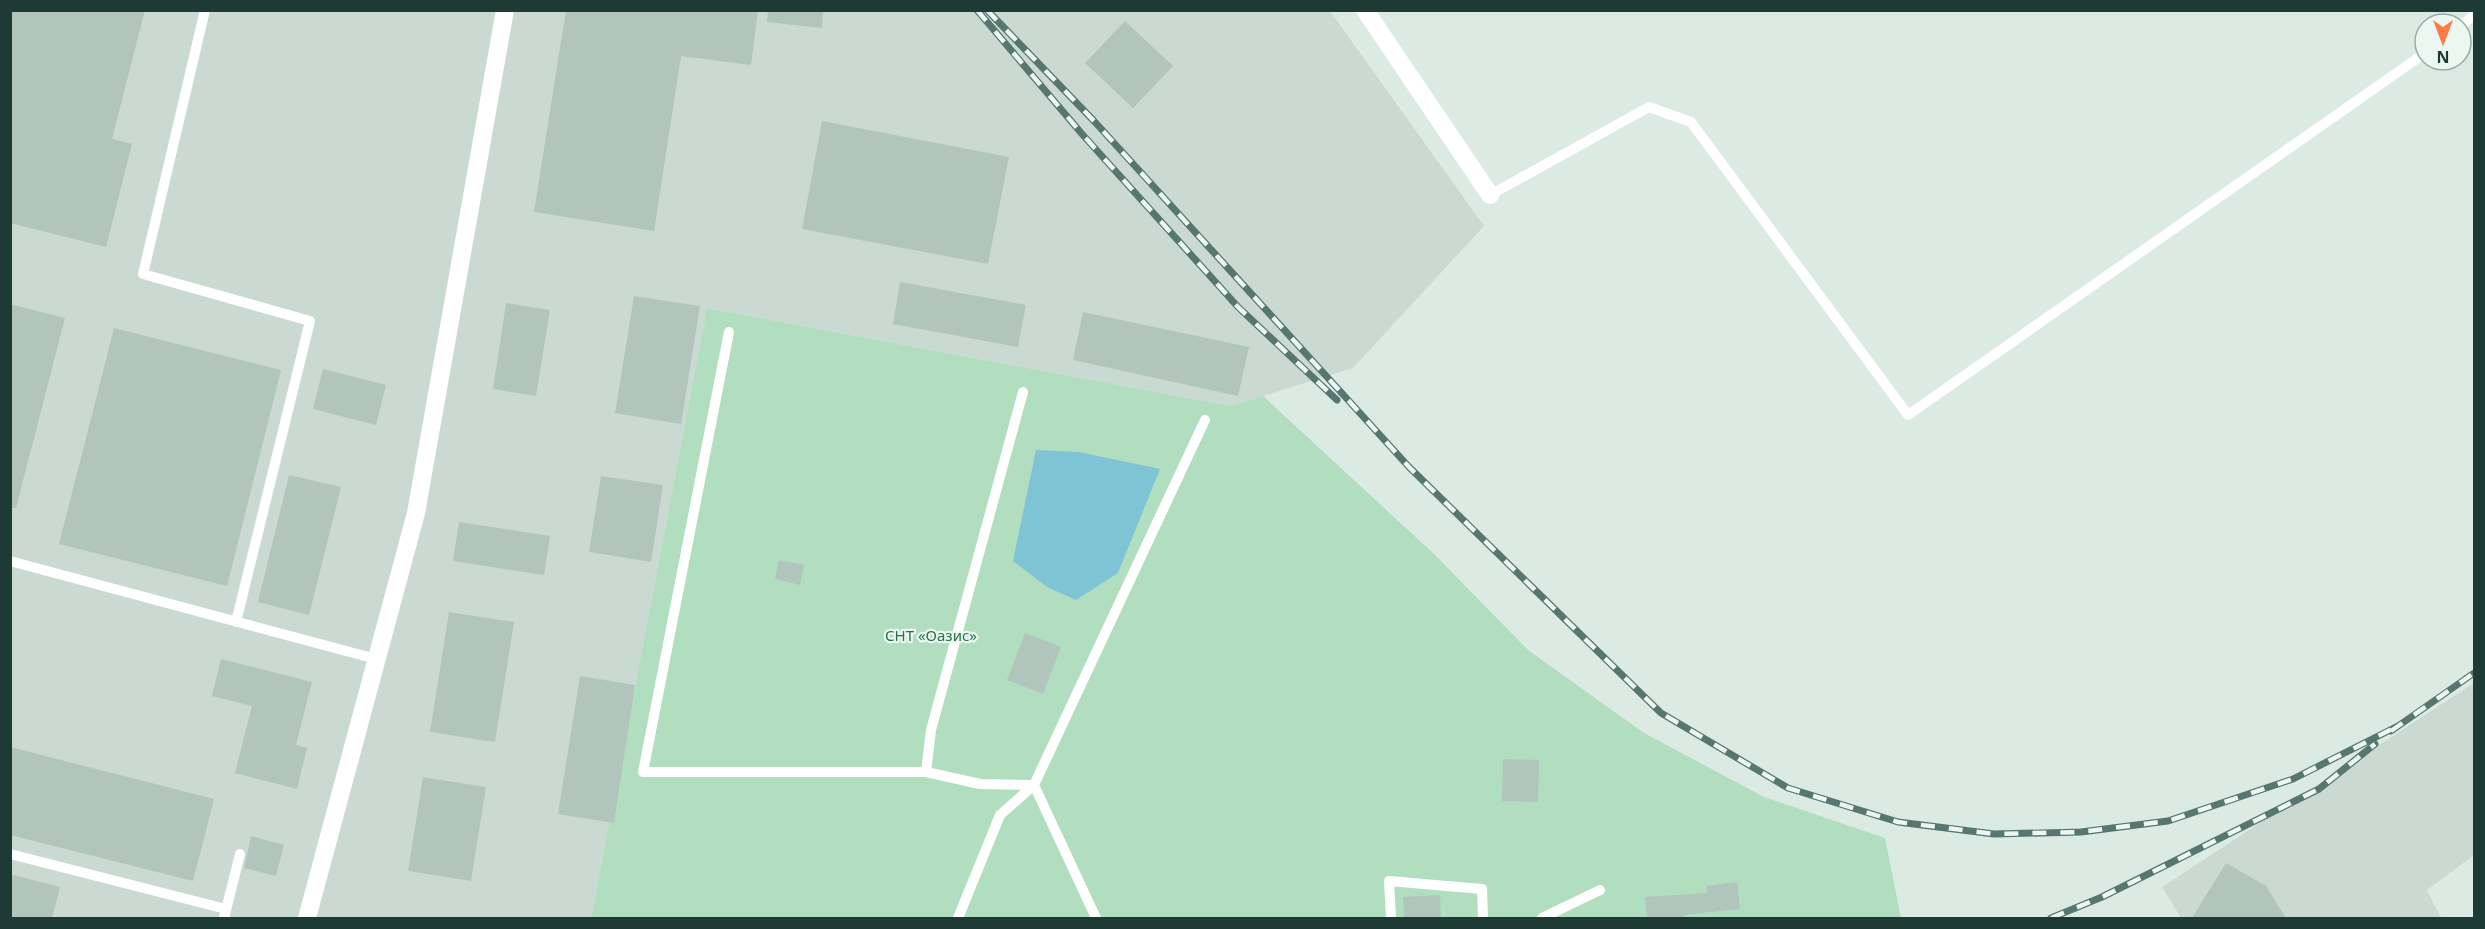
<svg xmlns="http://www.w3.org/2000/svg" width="2485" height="929" font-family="'Noto Sans',sans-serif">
<rect width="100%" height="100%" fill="#dceae4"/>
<g fill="#cadad3">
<polygon points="10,11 1330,11 1484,226 1353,368 1231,406 707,308 591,918 11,918"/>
<polygon points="2474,683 2474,855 2427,890 2441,918 2181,918 2162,887"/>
</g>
<polygon fill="#b2dec0" points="707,308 1231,406 1263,396 1434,554 1528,650 1644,733 1764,797 1885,838 1901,918 591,918"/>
<polygon fill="#7ec4d5" points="1036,450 1079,452 1160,469 1118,573 1076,600 1047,587 1013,561"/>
<g fill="#b1c5bd">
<polygon points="10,10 145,10 112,139 132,144 106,247 10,223"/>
<polygon points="566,10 758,10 751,65 681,56 654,231 534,212"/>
<polygon points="768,10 823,10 822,28 767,22"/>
<polygon points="1125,21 1173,66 1133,108 1085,63"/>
<polygon points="822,121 1009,157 988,264 802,229"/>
<polygon points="900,282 1026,305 1018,347 893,324"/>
<polygon points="634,296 700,306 681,424 615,413"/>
<polygon points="506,303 550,310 536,396 493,389"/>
<polygon points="10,304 65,318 16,508 10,508"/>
<polygon points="1083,312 1249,347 1238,396 1073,360"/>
<polygon points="114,328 281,370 227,586 59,544"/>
<polygon points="323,369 386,385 376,425 313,409"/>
<polygon points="289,475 341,487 309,615 258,602"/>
<polygon points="601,476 663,485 651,562 589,552"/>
<polygon points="459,522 550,536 544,575 453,561"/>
<polygon points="779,560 804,565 800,585 775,579"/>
<polygon points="449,612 514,622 495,742 430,732"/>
<polygon points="1025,633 1061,647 1043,694 1007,680"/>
<polygon points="221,659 312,682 296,745 307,748 297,789 235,773 252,706 212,696"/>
<polygon points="580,676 635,685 614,823 558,814"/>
<polygon points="10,747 214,799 193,881 10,835"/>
<polygon points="1503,759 1539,760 1538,802 1502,801"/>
<polygon points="423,777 486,787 471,881 408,871"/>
<polygon points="251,836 284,845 276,876 244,868"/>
<polygon points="2226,863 2266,886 2286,918 2192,918"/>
<polygon points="10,874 60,887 52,918 10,918"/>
<polygon points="1737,882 1740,909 1684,915 1684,918 1647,918 1645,897 1707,893 1706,886"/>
<polygon points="1440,895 1441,918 1404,918 1403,897"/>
</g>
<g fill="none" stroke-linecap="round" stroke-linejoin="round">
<g stroke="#fff" stroke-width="10">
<polyline points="205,10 143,274 310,321 236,622"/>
<polyline points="2461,26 2474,15"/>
<polyline points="1490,195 1649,107 1691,122 1908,415 2425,53"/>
<polyline points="729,332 643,772 926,772 980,784 1034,785 1000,815 958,918"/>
<polyline points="10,561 376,659"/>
<polyline points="926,772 931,730 1023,392"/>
<polyline points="10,854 226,909"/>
<polyline points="224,918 240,854"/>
<polyline points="1096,918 1034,785 1205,420"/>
<polyline points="1391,918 1389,881 1482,889 1483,918"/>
<polyline points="1542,918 1600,890"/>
</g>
<g stroke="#fff" stroke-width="18">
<polyline points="1365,10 1490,195"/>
<polyline points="307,918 416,513 505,10"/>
</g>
<g stroke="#57766f" stroke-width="7">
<g id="rail">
<polyline points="977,10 1082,134 1238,307 1337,400"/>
<polyline points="987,10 1094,121 1409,467 1661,713 1788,788 1898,822 1994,834 2081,832 2168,821 2293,779 2396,727"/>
<polyline points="2391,731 2474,673"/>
<polyline points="2051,918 2102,897 2319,789 2375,744"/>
</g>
</g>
<use href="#rail" stroke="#ecf7f2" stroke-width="4.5" stroke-dasharray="14" stroke-linecap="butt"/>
</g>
<g text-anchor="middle" stroke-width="4.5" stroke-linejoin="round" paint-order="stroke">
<g font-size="15" fill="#247447" stroke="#ecf7f2">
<text x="931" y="641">СНТ «Оазис»</text>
</g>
</g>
<rect width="2485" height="929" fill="none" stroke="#1d3a34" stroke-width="24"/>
<g transform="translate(2443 42) rotate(180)"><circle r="28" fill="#ecf7f2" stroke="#99aba6" stroke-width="1.5"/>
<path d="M0-4.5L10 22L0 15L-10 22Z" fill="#ff7b45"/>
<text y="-9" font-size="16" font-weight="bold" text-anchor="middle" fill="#1d3a34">N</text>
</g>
</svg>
